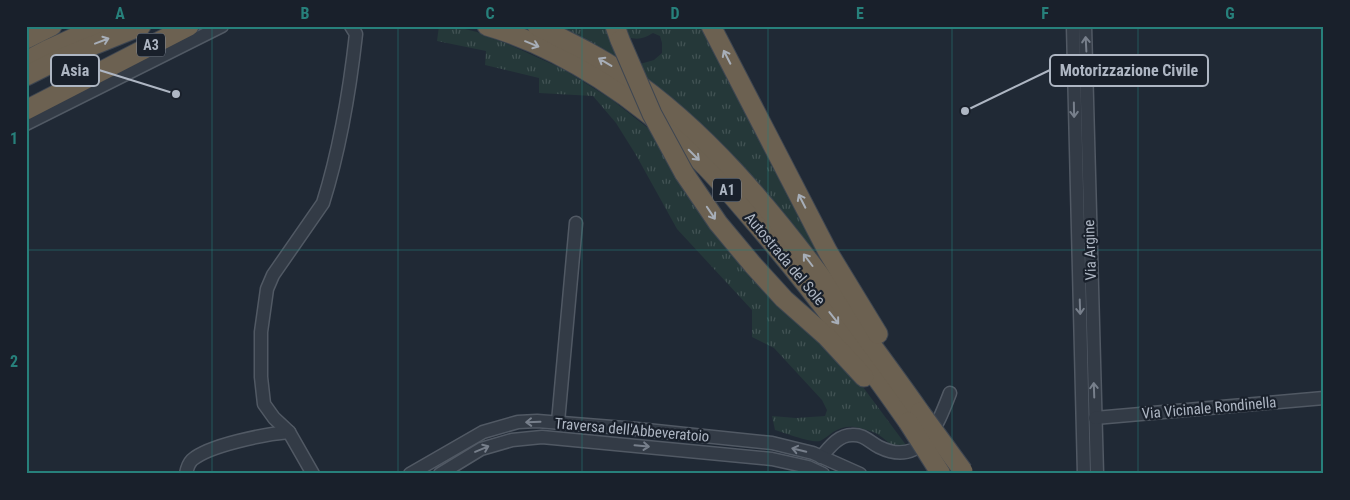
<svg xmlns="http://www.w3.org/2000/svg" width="1350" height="500" font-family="'Roboto Condensed',sans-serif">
<defs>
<pattern id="grass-tufts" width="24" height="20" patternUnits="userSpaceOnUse" patternTransform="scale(1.25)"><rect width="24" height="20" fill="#253839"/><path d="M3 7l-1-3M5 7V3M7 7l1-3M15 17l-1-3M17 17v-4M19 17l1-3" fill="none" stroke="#425354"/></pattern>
</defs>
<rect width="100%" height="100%" fill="#202935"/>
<g fill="url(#grass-tufts)">
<path d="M 439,26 L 453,26 L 477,32 L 510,45 L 563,69 L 611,99 L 658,136 L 860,383 L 906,445 C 892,452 885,436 873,432 C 858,427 847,423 833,432 C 829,435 824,439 820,441 C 811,443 785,433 775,430 L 772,416 L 796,418 L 825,416 L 827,410 L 822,400 L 774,348 L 752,337 L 752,310 L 677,229 L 636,155 L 616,123 L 593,96 L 539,93 L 539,78 L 485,65 L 486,51 L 437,41 Z"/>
<polygon points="560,26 609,26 622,62"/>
<path d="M 624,26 L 702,26 L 831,275 L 647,80 L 640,64 L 654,60 L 662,53 L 662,43 L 660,36 L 653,33 C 643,39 638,40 627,37 Z"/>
</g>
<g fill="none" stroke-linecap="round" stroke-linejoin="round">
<g stroke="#515964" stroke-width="15">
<g id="minor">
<polyline points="1073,26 1084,474"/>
<polyline points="1085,26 1097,474"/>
<polyline points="26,124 222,26"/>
<polyline points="1095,418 1324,398"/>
<polyline points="558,422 576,223"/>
<path d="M 821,457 C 829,448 838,435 852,435 C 864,434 869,442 879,447 C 922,468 938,424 950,393"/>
<path d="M 186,474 C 187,468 188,464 192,460 C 209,445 266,434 289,432"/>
<path d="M 313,474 L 289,432 L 274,418 L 264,404 L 261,377 L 261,332 L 267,289 L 273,275 L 323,203 C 339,152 350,88 356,34 L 351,26"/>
<polyline points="410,474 483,432 518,422 537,421 637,429 772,443 813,453 860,474"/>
<polyline points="440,474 481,449 512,440 542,437 772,459 808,467 823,474"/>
</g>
</g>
<g stroke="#3e4651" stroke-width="21">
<g id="highway">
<path d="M 487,26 C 563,48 641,101 696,157 C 716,176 734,198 752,219 C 808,284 859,352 908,422"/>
<path d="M 537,26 C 567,41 597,55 624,74 C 705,129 770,208 828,286 C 859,328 890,369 920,412"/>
<polyline points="615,26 620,40"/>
<polyline points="711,26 828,252 878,334"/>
<polyline points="26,39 52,26"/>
<polyline points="26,61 47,50 100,26"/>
<polyline points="26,76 62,58 141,26"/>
<polyline points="26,110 189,26"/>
<polyline points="684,173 718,223 753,265 784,299 827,337 864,377"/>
</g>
</g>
<use href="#minor" stroke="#333b46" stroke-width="12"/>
<use href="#highway" stroke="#6c6151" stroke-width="19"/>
<g stroke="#3e4651" stroke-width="21" stroke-linecap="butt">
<g id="highway-bridge">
<polyline points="620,40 652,114 684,173"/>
<polyline points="920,412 963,471"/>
<polyline points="908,422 941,474"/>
</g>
</g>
<use href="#highway-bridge" stroke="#6c6151" stroke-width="19"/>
</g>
<defs><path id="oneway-shaft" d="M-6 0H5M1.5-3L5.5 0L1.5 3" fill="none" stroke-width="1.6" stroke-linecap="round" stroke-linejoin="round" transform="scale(1.25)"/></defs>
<g stroke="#a7aeb8">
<use href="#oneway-shaft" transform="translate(102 41) rotate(-21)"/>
<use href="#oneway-shaft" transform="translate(532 44) rotate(22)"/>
<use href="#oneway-shaft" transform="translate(727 57) rotate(-117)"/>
<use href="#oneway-shaft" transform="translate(605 62) rotate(-149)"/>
<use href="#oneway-shaft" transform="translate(694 155) rotate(45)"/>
<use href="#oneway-shaft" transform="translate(802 201) rotate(-117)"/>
<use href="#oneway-shaft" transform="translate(711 213) rotate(56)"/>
<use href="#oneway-shaft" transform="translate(808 260) rotate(-127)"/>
<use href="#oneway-shaft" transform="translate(834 318) rotate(52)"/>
</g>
<g stroke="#777f8b">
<use href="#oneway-shaft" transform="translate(1086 44) rotate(-93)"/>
<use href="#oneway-shaft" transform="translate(1074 110) rotate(89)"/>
<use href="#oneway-shaft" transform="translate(1080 307) rotate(88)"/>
<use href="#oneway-shaft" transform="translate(1094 390) rotate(-92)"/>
<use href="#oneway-shaft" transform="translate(533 422) rotate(178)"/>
<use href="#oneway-shaft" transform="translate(642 446) rotate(5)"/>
<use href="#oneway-shaft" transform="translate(482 449) rotate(-23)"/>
<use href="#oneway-shaft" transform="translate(799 450) rotate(-166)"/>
</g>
<path fill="none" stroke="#27807b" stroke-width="1" stroke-opacity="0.55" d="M 212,26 L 212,474M 398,26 L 398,474M 582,26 L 582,474M 768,26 L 768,474M 952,26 L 952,474M 1138,26 L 1138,474M 26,250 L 1324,250"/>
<g text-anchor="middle" stroke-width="4.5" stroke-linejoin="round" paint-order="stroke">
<g fill="#19202b" stroke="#818995" stroke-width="1">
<rect x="137" y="33.5" width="28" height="23" rx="4"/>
<rect x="713" y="178.5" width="28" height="23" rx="4"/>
</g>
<g font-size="14" font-weight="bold" fill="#aeb6c3">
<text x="151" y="50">A3</text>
<text x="727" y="195">A1</text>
</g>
<g font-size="15" fill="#aeb6c3" stroke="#19202b">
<text transform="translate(1090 250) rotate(-92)" y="5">Via Argine</text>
<text transform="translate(785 259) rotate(50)" y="5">Autostrada del Sole</text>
<text transform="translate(1209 408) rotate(-5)" y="5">Via Vicinale Rondinella</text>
<text transform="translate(632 430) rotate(5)" y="5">Traversa dell'Abbeveratoio</text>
</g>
</g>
<path fill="none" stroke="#aeb6c3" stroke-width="2" d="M176 94L99 70M965 111L1050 70"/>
<g fill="#aeb6c3" stroke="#19202b" stroke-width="2">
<circle cx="176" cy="94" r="5"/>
<circle cx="965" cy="111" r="5"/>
</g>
<g fill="#19202b" stroke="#aeb6c3" stroke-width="2">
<rect x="51" y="55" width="48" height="31" rx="5"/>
<rect x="1050" y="55" width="158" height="31" rx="5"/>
</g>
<g font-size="16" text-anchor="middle" font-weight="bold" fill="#aeb6c3">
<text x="75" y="76">Asia</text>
<text x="1129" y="76">Motorizzazione Civile</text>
</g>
<rect width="1350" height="500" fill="none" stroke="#19202b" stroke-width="55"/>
<rect x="28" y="28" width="1294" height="444" fill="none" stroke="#27807b" stroke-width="2"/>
<g font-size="16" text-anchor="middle" font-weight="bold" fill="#27807b">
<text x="120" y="19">A</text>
<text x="305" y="19">B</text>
<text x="490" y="19">C</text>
<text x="675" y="19">D</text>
<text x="860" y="19">E</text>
<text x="1045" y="19">F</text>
<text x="1230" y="19">G</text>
<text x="14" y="144">1</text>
<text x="14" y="367">2</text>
</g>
</svg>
